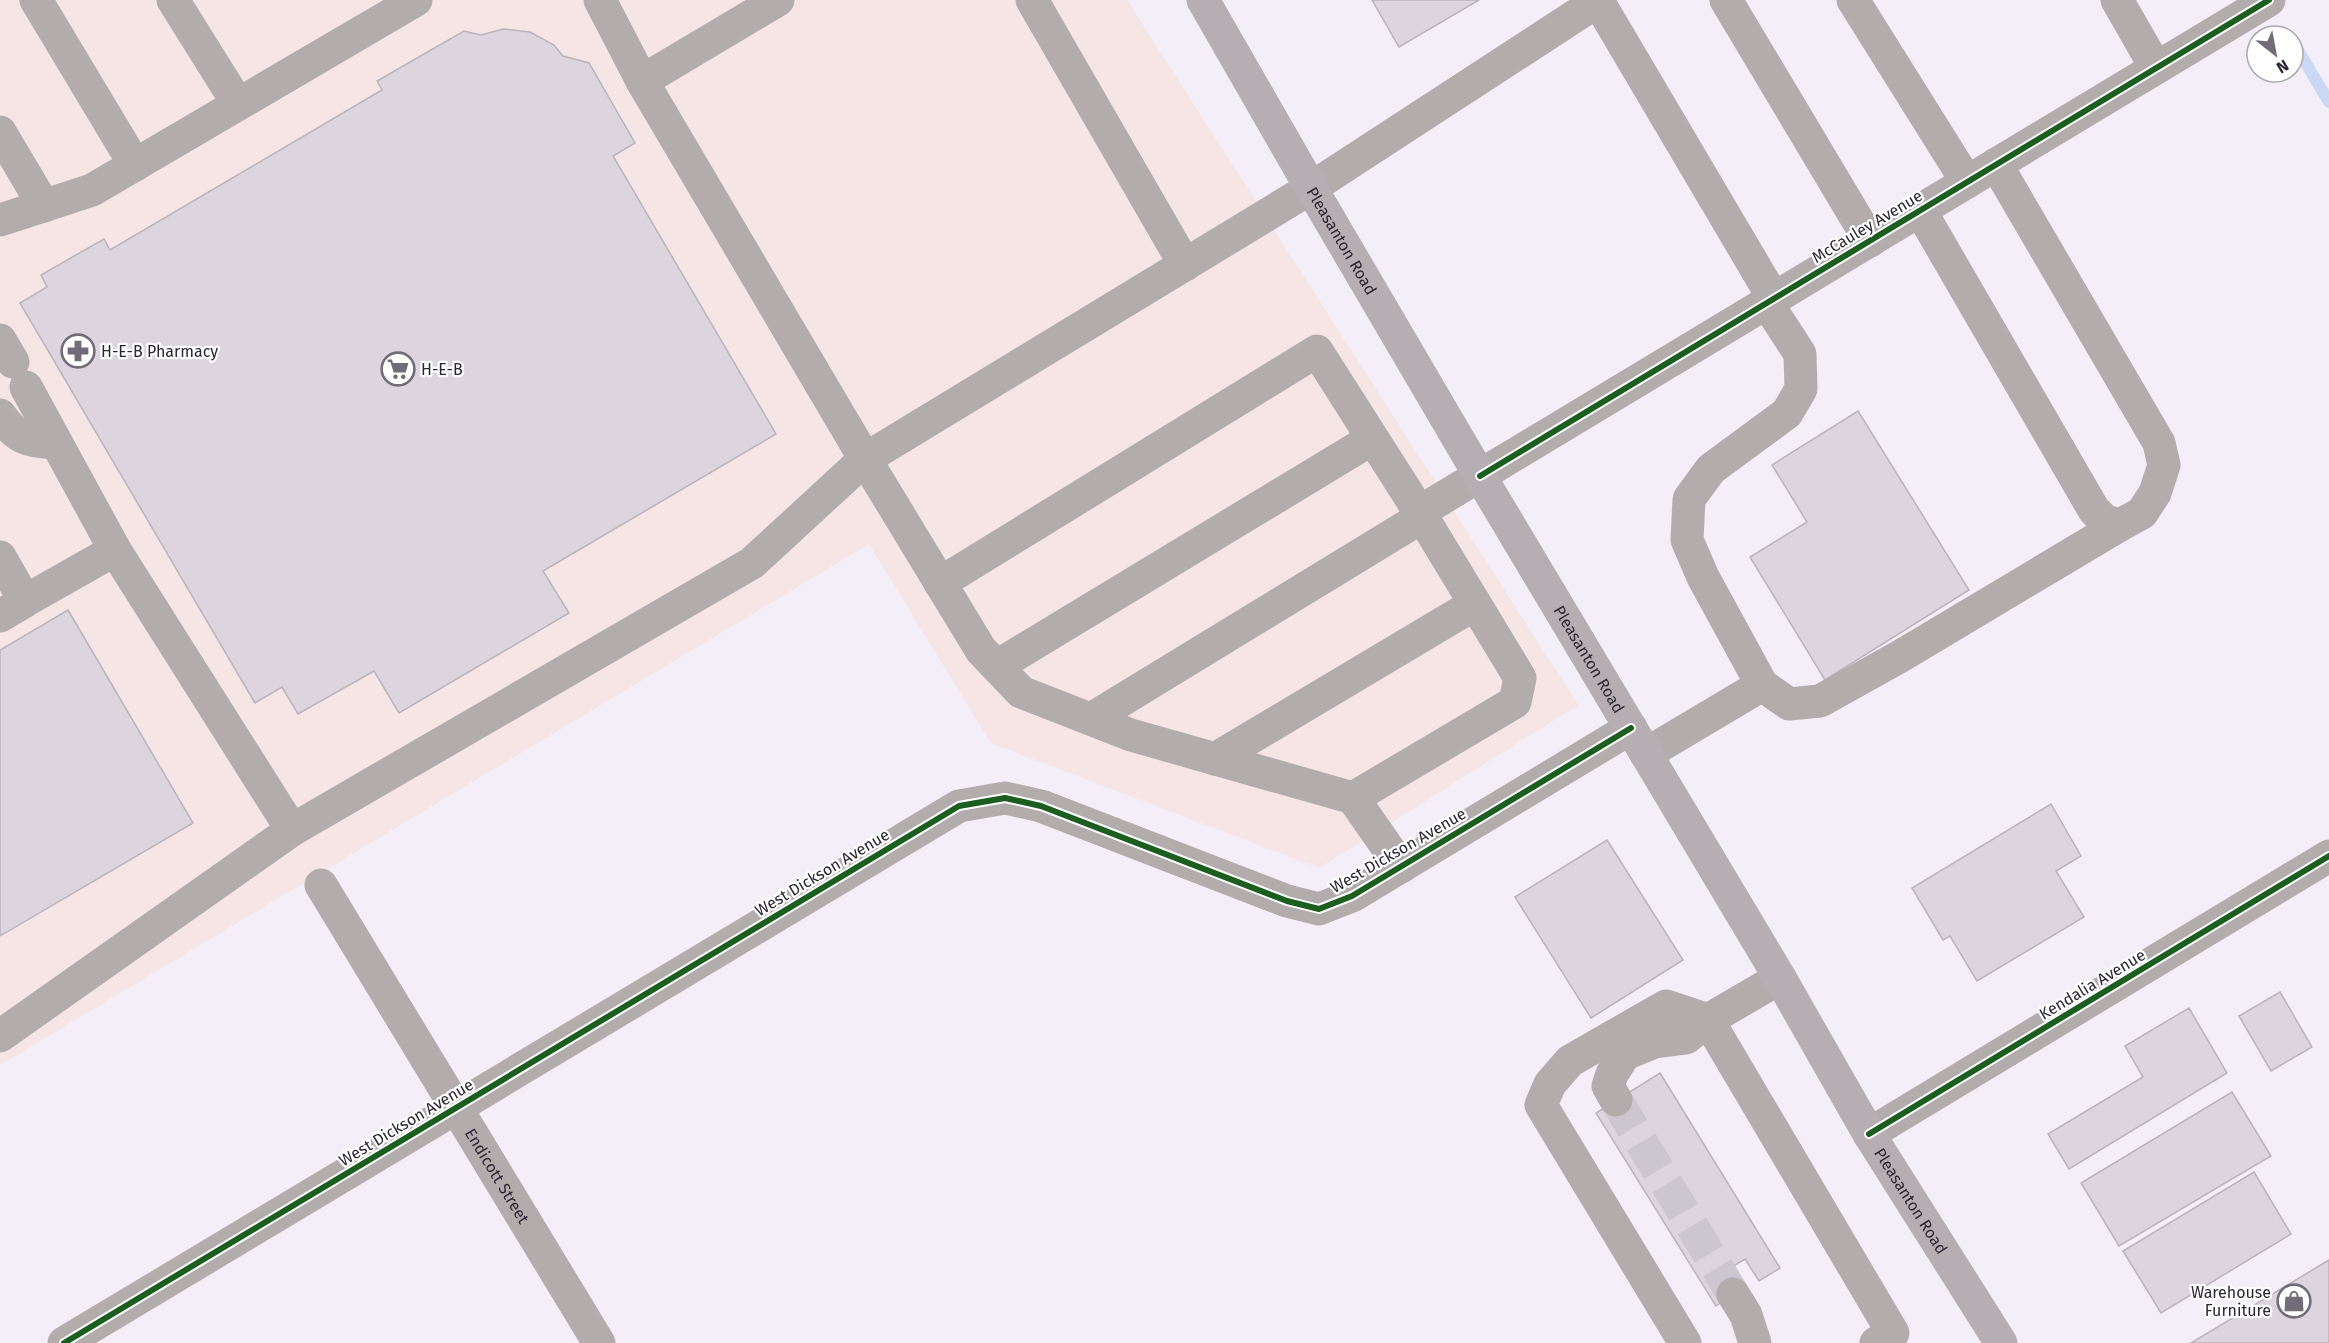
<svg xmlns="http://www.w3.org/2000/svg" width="2329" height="1343" font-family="'Fira Sans',sans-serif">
<rect width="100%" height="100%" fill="#f3eef8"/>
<polygon fill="#f5e5e4" points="0,0 1127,0 1578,705 1319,868 991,743 869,544 0,1065"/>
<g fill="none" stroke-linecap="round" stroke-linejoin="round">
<polyline stroke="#cad8f4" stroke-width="12" points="2293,42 2329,102"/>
</g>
<g fill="#ddd5de" stroke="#bab3bd" stroke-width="1.5">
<polygon points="1372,0 1479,0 1399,47"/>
<polygon points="503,29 530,32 554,45 563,56 589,63 635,143 613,156 776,434 543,571 569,613 399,713 374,671 298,714 282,687 255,703 20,303 47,287 41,275 104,239 110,250 382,90 377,81 464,31 481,35"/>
<polygon points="1858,411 1969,590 1825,680 1750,557 1807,522 1772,465"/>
<polygon points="68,610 193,823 0,936 0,650"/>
<polygon points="2051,804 2081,856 2056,871 2084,917 1977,981 1950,936 1943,940 1912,888"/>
<polygon points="1607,840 1683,960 1591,1018 1515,897"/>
<polygon points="2280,992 2312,1047 2271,1071 2239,1016"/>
<polygon points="2189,1008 2227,1073 2069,1169 2048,1134 2143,1077 2125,1046"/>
<polygon points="1660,1073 1780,1268 1759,1281 1745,1259 1727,1270 1740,1290 1716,1306 1596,1113"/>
<polygon points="2232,1092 2271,1156 2119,1246 2081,1183"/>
<polygon points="2254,1172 2291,1234 2161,1313 2123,1251"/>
<polygon points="2329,1260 2329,1343 2191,1343"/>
</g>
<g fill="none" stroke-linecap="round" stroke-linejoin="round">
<polyline stroke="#cbc6d0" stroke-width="33" stroke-dasharray="33 16" stroke-linecap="butt" points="1616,1100 1733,1294"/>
<g stroke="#b2acad" stroke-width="33">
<polyline points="36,0 135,165"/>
<polyline points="173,0 238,104"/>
<polyline points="600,0 642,81 778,0"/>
<polyline points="1032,0 1185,265"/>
<polyline points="1726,0 1870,241"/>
<polyline points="1853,0 1967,182"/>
<polyline points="2117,0 2156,68"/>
<polyline points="642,81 865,459 981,650 1021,692 1131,735 1353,798 1401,867"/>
<polyline points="0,132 44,206"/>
<polyline points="1920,210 2094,510 2105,521 2120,525 2142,513 2155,493 2164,465 2159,443 1996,164"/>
<polyline points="0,220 92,190 416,0"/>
<polyline points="1767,303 1800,354 1801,389 1787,413 1711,469 1689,499 1687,540 1703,577 1762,685 1789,704 1820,701 1899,657 2120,525"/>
<polyline points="0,340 13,362"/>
<polyline points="26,387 115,550"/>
<path d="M 0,415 C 17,439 28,442 56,443"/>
<polyline points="0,557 25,601 0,616"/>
<polyline points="940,583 1317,351 1417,508 1431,505 2269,0"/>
<polyline points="25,601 115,550 292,830 752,563 865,459 1311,188 1598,1 1774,299"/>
<polyline points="997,666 1372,439"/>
<polyline points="1091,719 1422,517"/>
<polyline points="1646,754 1762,685"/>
<polyline points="1215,759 1475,604"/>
<polyline points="1353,798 1515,702 1520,678 1417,508"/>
<path id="s1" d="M 321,885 L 599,1343"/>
<polyline points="1780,978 1708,1020 1893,1333 1876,1343"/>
<polyline points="0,1036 292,830"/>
<polyline points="1616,1100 1608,1086 1612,1074 1625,1054 1655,1042 1686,1038 1708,1020 1666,1006 1570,1061 1550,1084 1541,1105 1685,1343"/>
<polyline points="1869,1134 2329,856"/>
<polyline points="1733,1294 1746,1315 1755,1343"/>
<polyline points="64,1343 959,806 1005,798 1041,806 1287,901 1319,909 1352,896 1631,728"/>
</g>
<path stroke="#b6aeb2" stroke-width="33" id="s2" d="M 1203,0 L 1311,188 L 1480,476 L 1780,978 L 1869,1134 L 2001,1343"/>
<g stroke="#fff" stroke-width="10">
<g id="cycleway">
<polyline points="1480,476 2269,0"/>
<polyline points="1869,1134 2329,856"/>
<polyline points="64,1343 959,806 1005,798 1041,806 1287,901 1319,909 1352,896 1631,728"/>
</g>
</g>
<use href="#cycleway" stroke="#1b5e20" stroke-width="6"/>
</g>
<defs>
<g id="pharmacy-ring" transform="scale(1.725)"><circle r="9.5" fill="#fff" stroke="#716c77" stroke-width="1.5"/><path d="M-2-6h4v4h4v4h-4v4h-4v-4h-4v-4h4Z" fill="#716c77"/></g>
<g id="supermarket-ring" transform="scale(1.725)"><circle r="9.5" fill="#fff" stroke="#716c77" stroke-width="1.5"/><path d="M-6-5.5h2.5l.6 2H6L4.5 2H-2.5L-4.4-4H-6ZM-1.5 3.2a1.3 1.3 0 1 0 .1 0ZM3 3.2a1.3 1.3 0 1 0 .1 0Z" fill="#716c77"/></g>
<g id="shop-ring" transform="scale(1.725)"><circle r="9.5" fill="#fff" stroke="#716c77" stroke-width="1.5"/><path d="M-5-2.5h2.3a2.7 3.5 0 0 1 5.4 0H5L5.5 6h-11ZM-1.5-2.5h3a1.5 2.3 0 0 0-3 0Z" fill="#716c77"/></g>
</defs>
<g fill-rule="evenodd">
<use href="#pharmacy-ring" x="78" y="351"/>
<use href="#supermarket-ring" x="398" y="369"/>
<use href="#shop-ring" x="2294" y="1301"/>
</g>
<g text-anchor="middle" stroke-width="4.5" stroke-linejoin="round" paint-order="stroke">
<g font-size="16" fill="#2b2632" stroke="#fff">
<text transform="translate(1867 226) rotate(-31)" y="6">McCauley Avenue</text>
<text dy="6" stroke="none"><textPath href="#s2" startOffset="278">Pleasanton Road</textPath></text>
<text dy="6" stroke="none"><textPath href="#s2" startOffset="764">Pleasanton Road</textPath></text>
<text transform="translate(1398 850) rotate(-30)" y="6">West Dickson Avenue</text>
<text transform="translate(822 872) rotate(-31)" y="6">West Dickson Avenue</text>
<text transform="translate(2092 984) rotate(-31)" y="6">Kendalia Avenue</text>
<text transform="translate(406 1122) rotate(-31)" y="6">West Dickson Avenue</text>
<text dy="6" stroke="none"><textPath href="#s1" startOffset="340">Endicott Street</textPath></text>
<text dy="6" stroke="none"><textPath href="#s2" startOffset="1394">Pleasanton Road</textPath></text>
</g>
<g font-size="16" fill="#2b2632" stroke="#fff" text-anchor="start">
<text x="101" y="357">H-E-B Pharmacy</text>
<text x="421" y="375">H-E-B</text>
<text x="2271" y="1298" text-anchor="end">Warehouse<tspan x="2271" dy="18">Furniture</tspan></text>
</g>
</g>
<g transform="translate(2275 54) rotate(149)"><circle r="28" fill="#ffffff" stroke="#aaa8ad" stroke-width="1.5"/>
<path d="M0-4.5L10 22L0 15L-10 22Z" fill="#716c77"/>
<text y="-9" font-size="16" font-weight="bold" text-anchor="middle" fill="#2b2632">N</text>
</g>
</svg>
